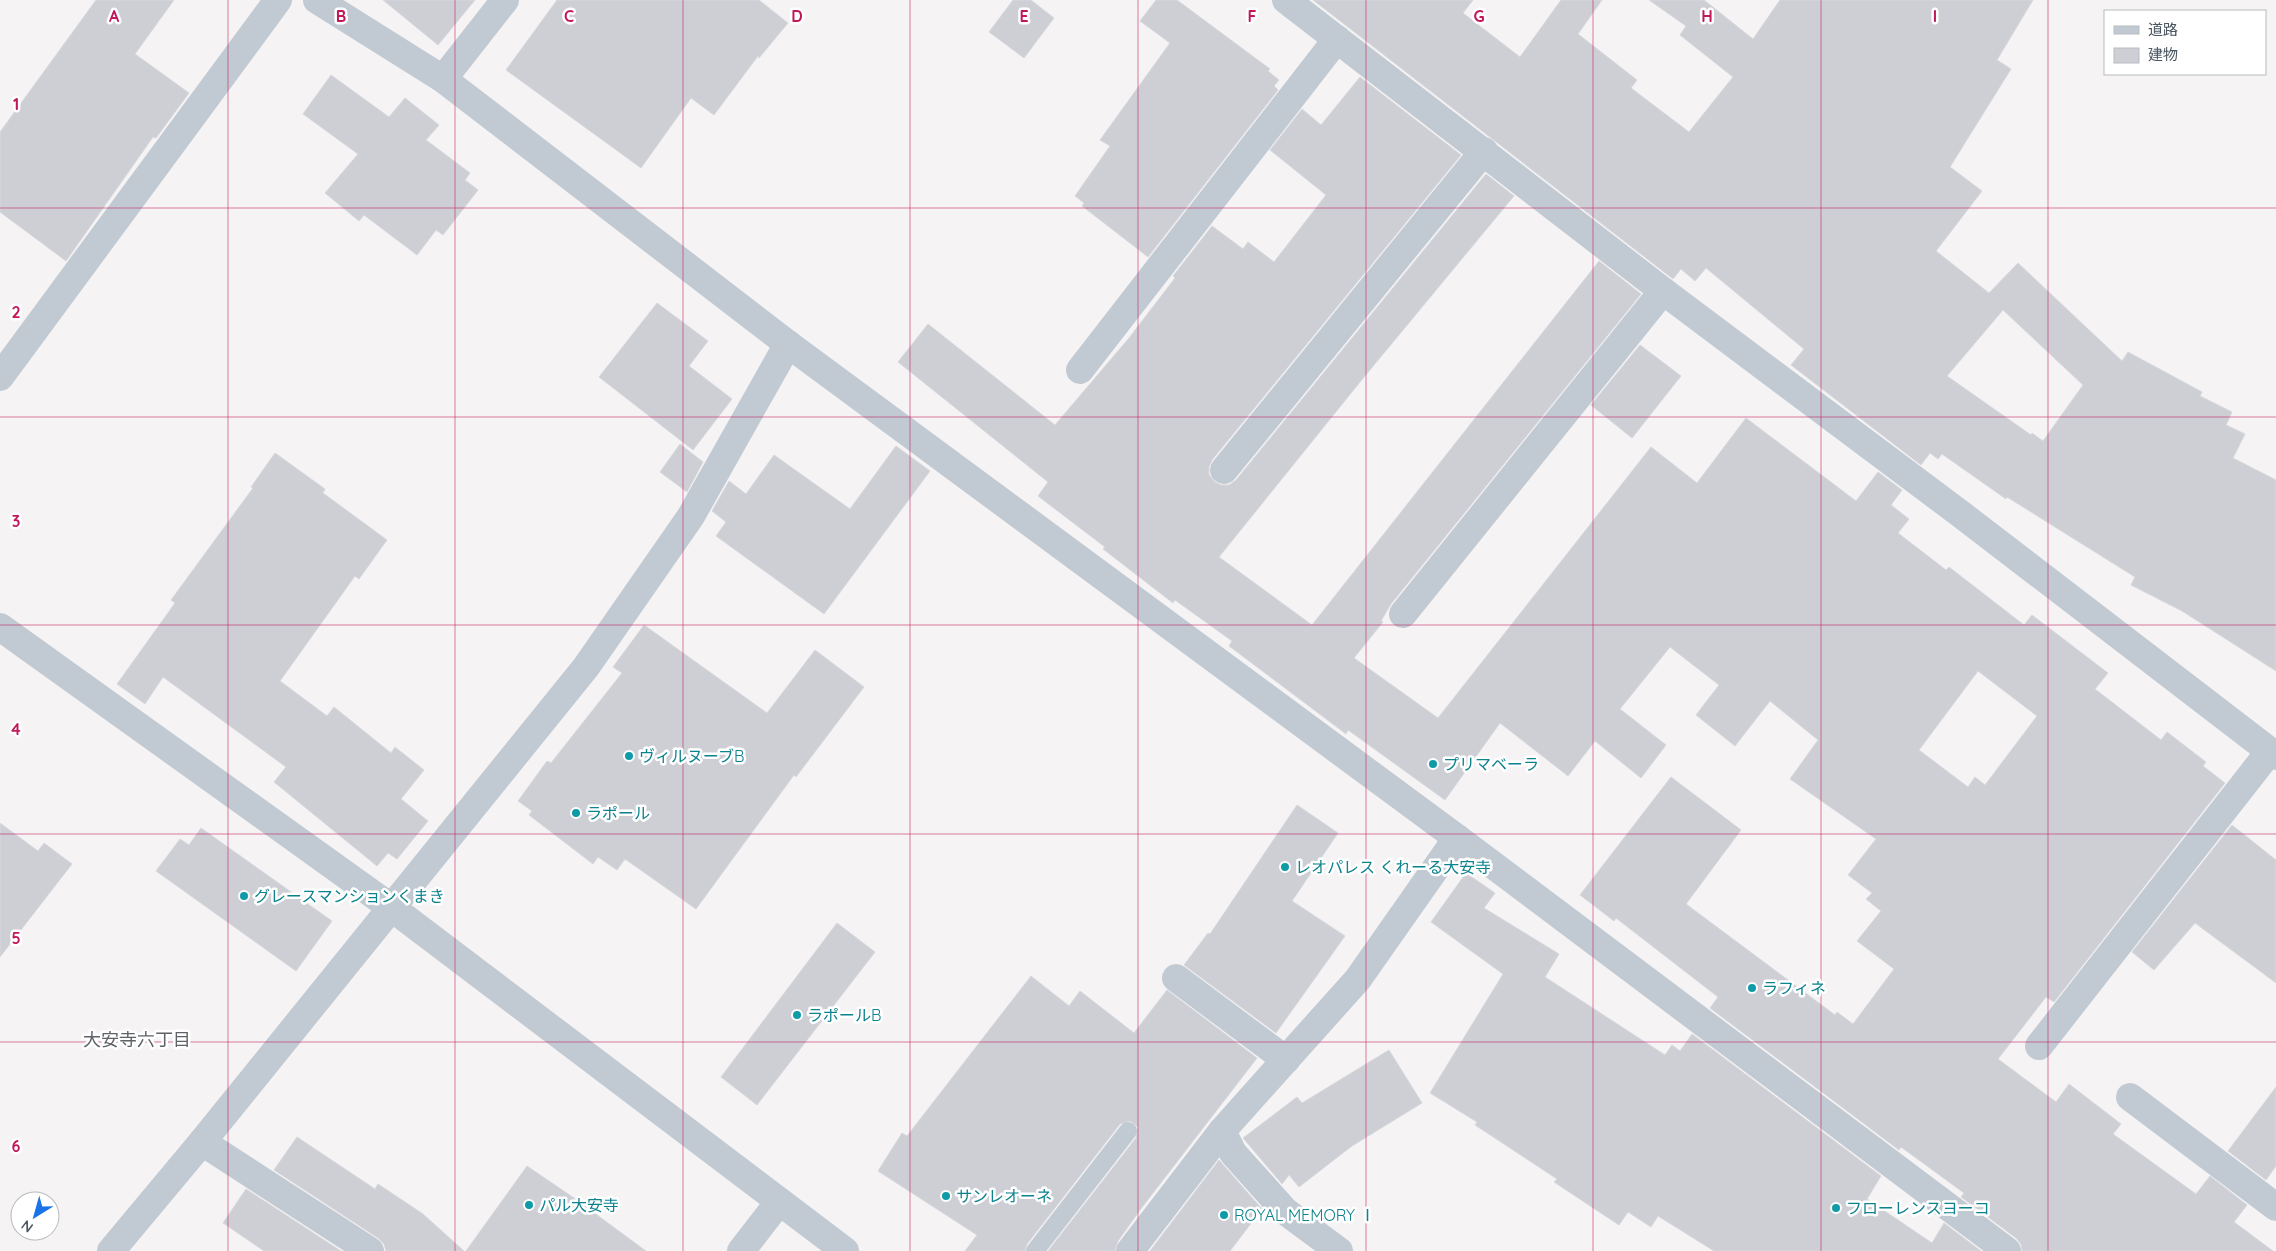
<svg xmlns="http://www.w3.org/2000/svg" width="2276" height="1251" font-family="Quicksand,'Noto Sans JP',sans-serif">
<rect width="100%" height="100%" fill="#f5f3f3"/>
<g fill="#cdcfd5" stroke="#d7d9de" fill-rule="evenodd">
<polygon points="96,0 174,0 135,54 189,93 156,138 153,137 66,261 0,212 0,132"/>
<polygon points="383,0 475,0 438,45"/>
<polygon points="557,0 759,0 788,23 759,58 758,56 714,115 691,98 641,168 506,70"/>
<polygon points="1013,0 1031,0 1054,18 1024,58 989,32"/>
<polygon points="1156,0 1177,0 1270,69 1268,71 1279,80 1274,86 1278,90 1148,257 1082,206 1084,203 1075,196 1110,146 1100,140 1170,43 1140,21"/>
<path d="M 1313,0 L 1473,0 L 1463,13 L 1520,57 L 1561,0 L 1602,0 L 1578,34 L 1637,80 L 1631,88 L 1689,132 L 1733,77 L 1680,35 L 1686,26 L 1649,0 L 1704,0 L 1753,39 L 1780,0 L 2033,0 L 1997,60 L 2011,69 L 1950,167 L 1982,191 L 1936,251 L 1989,293 L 2018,263 L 2122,361 L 2128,352 L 2202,392 L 2200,396 L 2232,412 L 2226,425 L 2245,434 L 2233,458 L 2276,480 L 2276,671 L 2182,611 L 2131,585 L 2135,577 L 2007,497 L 2006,499 L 1942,454 L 1938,459 L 1930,453 L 1921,465 L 1791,365 L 1804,349 L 1706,268 L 1695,281 L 1681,269 L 1673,279 ZM 2003,310 L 2083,385 L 2043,441 L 2032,433 L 2031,435 L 1947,376 Z"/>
<polygon points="331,75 389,117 405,98 439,125 426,140 470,173 465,180 478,190 443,235 436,230 417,255 364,215 359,221 325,193 358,154 303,114"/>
<path d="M 1360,77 L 1461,155 L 1212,460 L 1209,467 L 1209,475 L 1215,482 L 1221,485 L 1229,485 L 1236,480 L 1486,174 L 1514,196 L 1360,382 L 1219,557 L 1312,625 L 1599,261 L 1641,294 L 1391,604 L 1381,621 L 1383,622 L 1354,658 L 1438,718 L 1651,447 L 1697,483 L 1746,418 L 1856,501 L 1878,472 L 1902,490 L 1891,505 L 1909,519 L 1898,533 L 1946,570 L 1949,567 L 2024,625 L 2032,615 L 2108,673 L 2095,689 L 2161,740 L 2167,732 L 2206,762 L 2203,766 L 2225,783 L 2054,1002 L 2046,997 L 1998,1059 L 2056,1102 L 2069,1084 L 2121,1124 L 2113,1134 L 2196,1194 L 2210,1176 L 2247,1205 L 2234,1222 L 2273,1251 L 2022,1251 L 2021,1244 L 2016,1238 L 1961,1197 L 1964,1193 L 1901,1147 L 1899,1150 L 1710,1008 L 1718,997 L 1616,918 L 1614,921 L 1580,895 L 1671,777 L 1741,830 L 1686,904 L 1835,1015 L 1837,1012 L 1853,1024 L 1894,969 L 1857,941 L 1881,911 L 1866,899 L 1872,893 L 1848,875 L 1876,839 L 1790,779 L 1818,740 L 1770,701 L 1735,746 L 1696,715 L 1719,685 L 1670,647 L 1620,709 L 1666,745 L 1641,778 L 1595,741 L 1568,776 L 1500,723 L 1445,800 L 1348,730 L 1346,734 L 1229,646 L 1232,641 L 1175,600 L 1173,603 L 1103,549 L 1105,547 L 1038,496 L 1048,482 L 898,362 L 928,324 L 1055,425 L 1129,338 L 1175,278 L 1173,276 L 1212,226 L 1243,249 L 1248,242 L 1274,262 L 1326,195 L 1270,150 L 1302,109 L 1321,125 ZM 1978,671 L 2037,716 L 1985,785 L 1975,777 L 1968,787 L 1919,750 Z"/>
<polygon points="657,303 708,341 689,366 732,399 693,450 599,377"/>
<polygon points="1640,345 1681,376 1632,438 1591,405"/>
<polygon points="680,444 703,462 687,492 660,472"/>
<polygon points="896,446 930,471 824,614 716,536 726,522 712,511 729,481 746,494 774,455 850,509"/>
<polygon points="275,453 325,489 323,493 387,540 359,579 355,576 280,681 327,716 334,707 391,753 395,747 424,770 401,799 428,821 397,859 388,853 377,866 274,782 286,767 163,677 145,704 117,684 175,603 171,600 253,488 251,487"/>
<polygon points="644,625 767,713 815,650 864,687 796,777 794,775 696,909 625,859 617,870 598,857 593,864 529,815 532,811 518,801 547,761 551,763 622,673 613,667"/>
<polygon points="1297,805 1338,833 1292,901 1345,936 1276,1033 1184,965 1208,933 1210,934"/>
<polygon points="0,823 38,851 44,843 72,864 0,957"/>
<polygon points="2232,825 2276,860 2276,983 2195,923 2154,970 2132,952"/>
<polygon points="201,828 332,921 296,971 156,871 180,839 189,845"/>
<polygon points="1466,873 1495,893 1484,908 1559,954 1545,977 1665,1055 1672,1045 1680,1051 1692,1034 1881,1176 1867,1199 1932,1243 1944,1223 1981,1251 1714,1251 1658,1216 1651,1227 1628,1212 1619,1225 1554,1182 1557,1179 1475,1125 1477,1122 1430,1093 1503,974 1431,922"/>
<polygon points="837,923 875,952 757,1105 721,1077"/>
<polygon points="1031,976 1069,1006 1080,991 1134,1033 1167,990 1257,1058 1140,1210 1118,1241 1115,1251 1048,1251 1136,1138 1138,1127 1130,1121 1120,1124 1027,1244 1025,1251 965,1251 977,1235 878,1171 902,1133 907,1136"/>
<polygon points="1389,1050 1422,1103 1352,1146 1299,1187 1289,1175 1282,1184 1243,1138 1297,1097 1302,1103"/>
<polygon points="2276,1087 2276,1166 2266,1180 2228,1151"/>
<polygon points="297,1137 375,1189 378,1184 423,1214 464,1251 386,1251 384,1244 378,1238 274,1170"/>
<polygon points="1219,1160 1262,1209 1230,1251 1150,1251"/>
<polygon points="527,1166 574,1198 646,1251 466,1251"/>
<polygon points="246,1189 341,1251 264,1251 223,1223"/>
</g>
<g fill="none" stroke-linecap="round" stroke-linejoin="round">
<polyline stroke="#c1cad2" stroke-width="18" points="1035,1251 1128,1131"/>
<g stroke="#c1cad2" stroke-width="28">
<polyline points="317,0 443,79 788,344 1457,838 2007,1251"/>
<polyline points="1286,0 1663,291 1962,515 2276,756"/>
<polyline points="443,79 505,0"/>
<polyline points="1080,370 1337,39"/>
<polyline points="0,377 278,0"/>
<polyline points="1224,470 1484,151"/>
<polyline points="1403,614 1663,291"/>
<polyline points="0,627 392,908 845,1251"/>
<polyline points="1176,978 1286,1060"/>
<polyline points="2039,1046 2270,751"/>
<polyline points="2130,1097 2276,1207"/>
<polyline points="1222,1131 1233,1153 1285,1211 1339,1251"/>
<polyline points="202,1142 370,1251"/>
<polyline points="111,1251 202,1142 586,667 691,516 788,344"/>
<polyline points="741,1251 779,1202"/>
<polyline points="1130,1251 1222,1131 1358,979 1457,838"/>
</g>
</g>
<path fill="none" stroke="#c2185b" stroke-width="1" stroke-opacity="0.55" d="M 228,0 L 228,1251M 455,0 L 455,1251M 683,0 L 683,1251M 910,0 L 910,1251M 1138,0 L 1138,1251M 1366,0 L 1366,1251M 1593,0 L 1593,1251M 1821,0 L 1821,1251M 2048,0 L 2048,1251M 0,208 L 2276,208M 0,417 L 2276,417M 0,625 L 2276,625M 0,834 L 2276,834M 0,1042 L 2276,1042"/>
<g fill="#0f9aa8" stroke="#fff" stroke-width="2">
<circle cx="629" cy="756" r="5"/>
<circle cx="1433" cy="764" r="5"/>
<circle cx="576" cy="813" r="5"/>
<circle cx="1285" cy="867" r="5"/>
<circle cx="244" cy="896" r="5"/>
<circle cx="1752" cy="988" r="5"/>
<circle cx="797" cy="1015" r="5"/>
<circle cx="946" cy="1196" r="5"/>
<circle cx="529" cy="1205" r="5"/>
<circle cx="1836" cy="1208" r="5"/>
<circle cx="1224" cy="1215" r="5"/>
</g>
<g text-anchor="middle" stroke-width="5" stroke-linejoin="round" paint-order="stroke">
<g font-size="16" fill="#0d838f" stroke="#fff" text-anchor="start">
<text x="639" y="762">ヴィルヌーブB</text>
<text x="1443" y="770">プリマベーラ</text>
<text x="586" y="819">ラポール</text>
<text x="1295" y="873">レオパレス くれーる大安寺</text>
<text x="254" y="902">グレースマンションくまき</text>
<text x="1762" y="994">ラフィネ</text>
<text x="807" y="1021">ラポールB</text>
<text x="956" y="1202">サンレオーネ</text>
<text x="539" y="1211">パル大安寺</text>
<text x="1846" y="1214">フローレンスヨーコ</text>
<text x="1234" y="1221">ROYAL MEMORY Ⅰ</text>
</g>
<g font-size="18" fill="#5f6368" stroke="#fff">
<text x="137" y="1046">大安寺六丁目</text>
</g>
</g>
<g font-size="16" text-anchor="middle" font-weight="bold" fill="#c2185b" stroke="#fff" stroke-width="5" stroke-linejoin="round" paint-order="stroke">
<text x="114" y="22">A</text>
<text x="341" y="22">B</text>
<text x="569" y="22">C</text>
<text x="797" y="22">D</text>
<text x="1024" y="22">E</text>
<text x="1252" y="22">F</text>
<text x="1479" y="22">G</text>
<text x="1707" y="22">H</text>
<text x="1935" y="22">I</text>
<text x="16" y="110">1</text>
<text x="16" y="318">2</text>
<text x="16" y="527">3</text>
<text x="16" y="735">4</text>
<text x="16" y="944">5</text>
<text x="16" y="1152">6</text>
</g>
<rect x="2104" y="10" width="162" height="65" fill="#ffffff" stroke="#b7bbc0"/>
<rect x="2114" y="26" width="25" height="8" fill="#c1cad2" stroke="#b7bbc0"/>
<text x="2148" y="35" font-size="15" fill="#4a5661">道路</text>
<rect x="2114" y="48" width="25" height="15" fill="#cdcfd5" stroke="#b7bbc0"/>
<text x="2148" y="60" font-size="15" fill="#4a5661">建物</text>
<g transform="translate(35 1216) rotate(217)"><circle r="24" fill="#ffffff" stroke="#b7bbc0"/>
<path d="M0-4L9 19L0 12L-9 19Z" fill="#1a73e8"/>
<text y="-8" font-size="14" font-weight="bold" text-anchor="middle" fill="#4a5661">N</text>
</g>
</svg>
